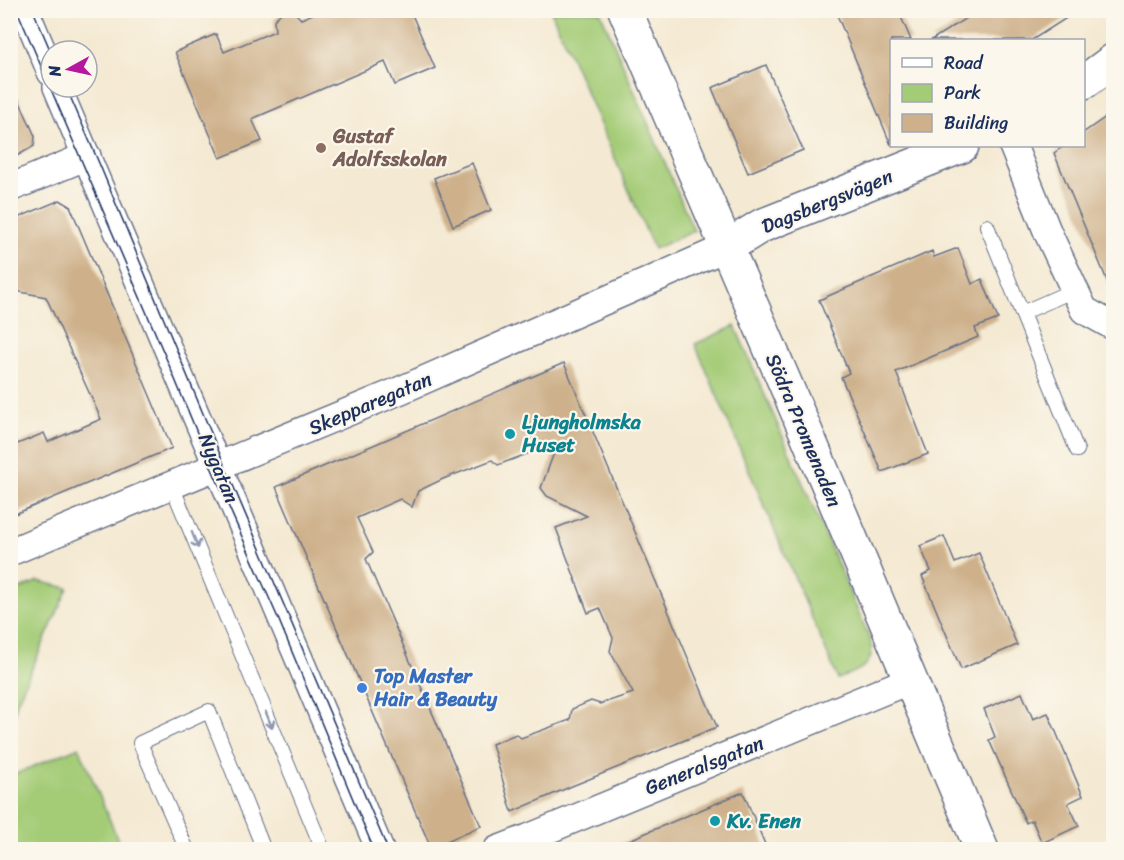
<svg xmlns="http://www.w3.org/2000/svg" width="1124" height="860" font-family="Sriracha,sans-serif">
<rect width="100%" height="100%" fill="#fbf7ec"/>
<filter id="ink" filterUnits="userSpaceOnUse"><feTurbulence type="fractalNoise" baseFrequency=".0167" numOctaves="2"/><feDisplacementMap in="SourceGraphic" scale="12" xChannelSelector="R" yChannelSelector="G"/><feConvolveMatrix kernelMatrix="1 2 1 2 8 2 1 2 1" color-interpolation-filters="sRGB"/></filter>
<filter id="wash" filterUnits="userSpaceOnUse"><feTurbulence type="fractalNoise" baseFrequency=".008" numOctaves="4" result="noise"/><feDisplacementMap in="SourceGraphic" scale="24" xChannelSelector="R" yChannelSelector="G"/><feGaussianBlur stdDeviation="1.35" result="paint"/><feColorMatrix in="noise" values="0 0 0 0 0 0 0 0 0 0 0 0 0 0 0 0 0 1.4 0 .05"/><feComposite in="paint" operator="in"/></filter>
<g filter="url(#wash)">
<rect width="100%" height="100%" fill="#f4e9d2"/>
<g fill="#a4cc77" stroke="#607e6a" stroke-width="1.5">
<polygon points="551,11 600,11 694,231 654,249"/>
<path d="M 735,326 L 870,639 C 877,667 859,670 838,679 L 695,344 Z"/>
<polygon points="38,581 68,588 17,702 11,729 11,593"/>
<polygon points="11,739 13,775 79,747 122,849 11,849"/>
</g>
<g id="blocks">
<g fill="#ceb18b">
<polygon points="322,10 410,10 435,68 395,85 385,62 252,119 262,141 220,158 175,52 216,34 224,52 275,31 274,20 282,12 293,11 301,19"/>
<polygon points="835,10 898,10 911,40 891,40 891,145"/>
<polygon points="979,10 1079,10 1032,40 931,40"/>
<polygon points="766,65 803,150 748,173 712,88"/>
<polygon points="10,80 35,136 34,146 10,160"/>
<polygon points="1113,112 1113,295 1054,153 1064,146 1083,146 1083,133"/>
<polygon points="472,163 491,210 453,226 434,178"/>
<polygon points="60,200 70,206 172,448 10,516 10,447 44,433 48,442 101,419 46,297 10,290 10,221"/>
<polygon points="958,248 972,284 982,279 998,319 975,328 978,337 896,372 928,454 882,472 841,377 849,373 819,300 932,251 934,257"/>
<polygon points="564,363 717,727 572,786 512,812 492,744 516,734 521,738 570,720 572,709 591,701 600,704 633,693 610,651 613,638 600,608 588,613 556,528 587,516 547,496 541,488 558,442 498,465 492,460 443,479 418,491 412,507 400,499 357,518 373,552 366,559 481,826 431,848 276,487"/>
<polygon points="944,536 955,563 979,553 1017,645 961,669 922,576 931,571 920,546"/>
<polygon points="1022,693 1033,719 1048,713 1083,796 1068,803 1079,826 1042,843 1032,820 1026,823 989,740 995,737 984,709"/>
<polygon points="743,792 767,849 608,849"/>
</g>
</g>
</g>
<g filter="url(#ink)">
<use href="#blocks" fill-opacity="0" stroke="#677087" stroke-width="1.5"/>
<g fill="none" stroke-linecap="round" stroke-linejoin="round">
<g stroke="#677087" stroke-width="16">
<g id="lane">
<polyline points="987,226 1077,450"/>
<polyline points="1022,313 1074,290"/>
<polyline points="172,486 323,850"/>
<polyline points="187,850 140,743 209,711 264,850"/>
</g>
</g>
<g stroke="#677087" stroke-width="30">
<g id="street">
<polyline points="25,10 51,72"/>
<polyline points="57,87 380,850"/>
<polyline points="1013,146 1048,233 1084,310 1111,325 1114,325"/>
<polyline points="10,188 87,156"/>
<polyline points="10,552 401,390 727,247"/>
<polyline points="497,850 528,838 910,680"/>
</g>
</g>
<g stroke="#677087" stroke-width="36">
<g id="secondary">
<polyline points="625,10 803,425 982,850"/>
<polyline points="1084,82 1114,60"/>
<polyline points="727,247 761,226 962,146"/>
</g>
</g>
<use href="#lane" stroke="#fff" stroke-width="14"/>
<use href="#street" stroke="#fff" stroke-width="27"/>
<use href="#secondary" stroke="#fff" stroke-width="33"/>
<g stroke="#1b2f5e" stroke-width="1.5">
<polyline points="17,10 172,372 212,469 278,618 374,850"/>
<polyline points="33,10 51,52"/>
<polyline points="66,87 99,163 224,464 388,850"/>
</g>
</g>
<defs><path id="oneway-shaft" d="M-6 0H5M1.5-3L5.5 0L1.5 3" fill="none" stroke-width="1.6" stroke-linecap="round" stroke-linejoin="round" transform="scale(1.5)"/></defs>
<g stroke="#8d97ae">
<use href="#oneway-shaft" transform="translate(195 540) rotate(68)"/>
<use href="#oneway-shaft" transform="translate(269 720) rotate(68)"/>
</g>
</g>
<circle fill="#8d6e63" stroke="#fbf7ec" stroke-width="2" cx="321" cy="148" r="6"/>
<g fill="#0f9aa8" stroke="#fbf7ec" stroke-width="2">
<circle cx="510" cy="434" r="6"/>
<circle cx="715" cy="821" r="6"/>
</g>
<circle fill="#3f7fe0" stroke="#fbf7ec" stroke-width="2" cx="362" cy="688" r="6"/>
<g text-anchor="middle" stroke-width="4.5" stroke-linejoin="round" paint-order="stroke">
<g font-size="20" font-weight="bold" fill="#785e54" stroke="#fbf7ec" text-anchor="start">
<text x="333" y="143">Gustaf<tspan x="333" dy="23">Adolfsskolan</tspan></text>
</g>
<g font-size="20" fill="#1b2f5e" stroke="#fbf7ec">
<text transform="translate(827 201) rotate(-22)" y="7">Dagsbergsvägen</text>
<text transform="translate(370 403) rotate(-23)" y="7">Skepparegatan</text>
<text transform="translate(804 430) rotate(67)" y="7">Södra Promenaden</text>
<text transform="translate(219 468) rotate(67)" y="7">Nygatan</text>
<text transform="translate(704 765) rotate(-22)" y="7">Generalsgatan</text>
</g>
<g font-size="20" font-weight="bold" fill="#0d838f" stroke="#fbf7ec" text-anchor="start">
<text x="522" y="429">Ljungholmska<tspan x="522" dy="23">Huset</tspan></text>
<text x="727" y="828">Kv. Enen</text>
</g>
<g font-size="20" font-weight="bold" fill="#366cbe" stroke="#fbf7ec" text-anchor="start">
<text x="374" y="683">Top Master<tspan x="374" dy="23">Hair &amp; Beauty</tspan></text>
</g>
</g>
<rect width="1124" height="860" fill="none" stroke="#fbf7ec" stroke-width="36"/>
<rect x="890" y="39" width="195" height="108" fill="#fbf7ec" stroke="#a1a7b3" stroke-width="1.5"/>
<rect x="902" y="58" width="30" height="9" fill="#ffffff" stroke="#a1a7b3" stroke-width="1.5"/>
<text x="944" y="69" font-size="18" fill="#1b2f5e">Road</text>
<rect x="902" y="84" width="30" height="18" fill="#a4cc77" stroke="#a1a7b3" stroke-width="1.5"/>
<text x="944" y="99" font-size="18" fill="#1b2f5e">Park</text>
<rect x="902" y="114" width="30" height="18" fill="#ceb18b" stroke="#a1a7b3" stroke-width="1.5"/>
<text x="944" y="129" font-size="18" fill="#1b2f5e">Building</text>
<g transform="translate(69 69) rotate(262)"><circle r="28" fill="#fbf7ec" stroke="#a1a7b3" stroke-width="1.5"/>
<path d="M0-4.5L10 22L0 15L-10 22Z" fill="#b5179e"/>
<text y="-9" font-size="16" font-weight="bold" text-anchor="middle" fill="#1b2f5e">N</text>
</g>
</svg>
